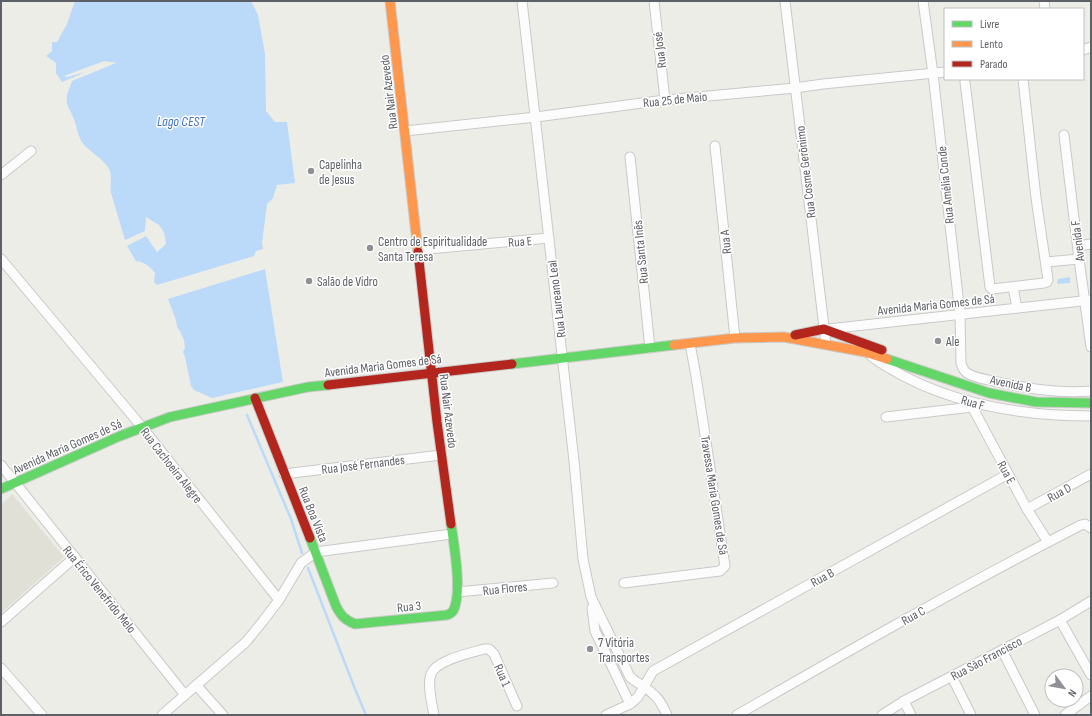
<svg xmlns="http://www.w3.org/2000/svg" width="1092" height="716" font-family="'Sofia Sans Condensed',sans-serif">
<rect width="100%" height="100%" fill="#edede8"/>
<polygon fill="#e1e0d7" points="12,494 64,557 1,613 1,505"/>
<g fill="#bbd9f8">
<path d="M 75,1 L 251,1 L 258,15 L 265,54 L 266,111 L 275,122 L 287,122 L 295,183 L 277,185 L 273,198 L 267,204 L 262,243 L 263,249 L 256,251 L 254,256 L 157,285 L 154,282 L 155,273 C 149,266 145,262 136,261 L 127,246 L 146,236 L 157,252 L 164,246 L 166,243 L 164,232 L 159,225 L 146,217 L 145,231 L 125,240 L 111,193 C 109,183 114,174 107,166 C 101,158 91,152 84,145 C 78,138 77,127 74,119 C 71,112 65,104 67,96 C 68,91 70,86 72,81 L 116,63 L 104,61 L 64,76 L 67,77 L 86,72 L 62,82 L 56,73 L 56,63 L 46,56 L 52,51 L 52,42 L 57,42 L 67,24 Z"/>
<polygon points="265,269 283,382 212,398 194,390 191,386 185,357 183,352 185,348 184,340 180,331 177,327 176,320 168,299"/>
<polygon points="1070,277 1070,283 1057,284 1058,279"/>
</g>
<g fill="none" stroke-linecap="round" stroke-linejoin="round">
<g stroke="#bbd9f8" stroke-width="2.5">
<polyline points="247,415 291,519 302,553"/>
<polyline points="308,568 355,689 366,715"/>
</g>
<g stroke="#c9cac8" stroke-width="11">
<g id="street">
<path d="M 522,1 L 574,461 L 583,559 L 591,597 L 630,677 C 637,683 646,687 653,694 C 660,699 663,707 667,715"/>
<polyline points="654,1 665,100"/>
<polyline points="785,1 826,344"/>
<path d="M 923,1 L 933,74 L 960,314 L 961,363 C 962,367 963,370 967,373 C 975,378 984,379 993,381 C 1025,388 1058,394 1091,391"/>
<polyline points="1044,1 1045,9"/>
<polyline points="1083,50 1091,47"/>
<polyline points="965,82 990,287 992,289 1044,283 1047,282 1048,280 1036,198 1023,79"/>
<polyline points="405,131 536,117 665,100 795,88 823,84 945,72"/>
<polyline points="1064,135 1079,259 1091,347"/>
<polyline points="715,146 735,338"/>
<polyline points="630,157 650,348"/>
<polyline points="1,175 31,151"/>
<polyline points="1078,246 1091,244"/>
<polyline points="418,250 549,238"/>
<polyline points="1,259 142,427 279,600"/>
<polyline points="1046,262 1079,259"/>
<polyline points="1013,287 1017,308"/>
<polyline points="828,329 1091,300"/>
<path d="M 872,357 C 935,401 1015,416 1091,416"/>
<polyline points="969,401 1027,509 1048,542"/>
<polyline points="886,417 972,407"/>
<polyline points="1,465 185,695"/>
<polyline points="284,474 441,455"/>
<polyline points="1027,509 1091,474"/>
<polyline points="624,583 720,571 725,566 696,376 690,344"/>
<polyline points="457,592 553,583"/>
<polyline points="592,608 595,631 630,704"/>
<polyline points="1060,620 1091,675"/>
<polyline points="1,622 75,557"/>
<polyline points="1002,650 1035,715"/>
<polyline points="1,668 42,715"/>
<polyline points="952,677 971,715"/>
<polyline points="196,685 223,715"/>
<polyline points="904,701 911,715"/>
<polyline points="162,715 246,642 263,621 279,600 301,563 316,552 452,534"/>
<path d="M 434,715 C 432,704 427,685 431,674 C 436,660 471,653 484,649 L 489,649 L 494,654 L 517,706"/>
<polyline points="606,715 630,704 638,697 653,671 1008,474"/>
<path d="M 737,715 C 850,650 964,585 1081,525 L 1085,524 L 1091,528"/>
<polyline points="882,715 904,701 1060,620 1091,601"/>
<polyline points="1065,715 1091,696"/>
</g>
</g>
<g stroke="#cacac9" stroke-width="11">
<g id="fast">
<polyline points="887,359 989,393 1036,402 1091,403"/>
<polyline points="512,364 674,345"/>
<polyline points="1,489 120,436 170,417 308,387 328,385"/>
<path d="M 310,538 L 336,606 C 341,616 345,620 355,624 L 447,615 C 450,614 453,612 454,609 C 462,590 454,545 451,524"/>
</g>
</g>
<g stroke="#cacac9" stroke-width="11">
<g id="slow">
<polyline points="390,1 418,252"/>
<polyline points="674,345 735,338 784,337 865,352 887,359"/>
</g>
</g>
<g stroke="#cacac9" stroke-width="11">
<g id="jam">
<polyline points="418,252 437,422 451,524"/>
<polyline points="795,335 824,329 882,350"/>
<polyline points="328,385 512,364"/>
<polyline points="255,398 310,538"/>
</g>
</g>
<use href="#street" stroke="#fcfcfc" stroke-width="9"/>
<use href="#fast" stroke="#63d668" stroke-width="9"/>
<use href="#slow" stroke="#ff974d" stroke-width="9"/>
<use href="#jam" stroke="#b3261e" stroke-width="9"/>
</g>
<g fill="#8f9194" stroke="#fff" stroke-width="1.5">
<circle cx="311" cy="171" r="4"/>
<circle cx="370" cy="248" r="4"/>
<circle cx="309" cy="281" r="4"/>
<circle cx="938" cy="341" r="4"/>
<circle cx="590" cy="649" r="4"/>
</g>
<g text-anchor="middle" stroke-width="3" stroke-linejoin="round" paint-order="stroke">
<g font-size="13" fill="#5d6066" stroke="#fff">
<text transform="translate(659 50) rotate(-97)" y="5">Rua José</text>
<text transform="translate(388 92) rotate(-97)" y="5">Rua Nair Azevedo</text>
<text transform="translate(675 99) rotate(-6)" y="5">Rua 25 de Maio</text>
<text transform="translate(805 172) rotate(-97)" y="5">Rua Cosme Gerônimo</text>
<text transform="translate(945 185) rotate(-96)" y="5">Rua Amélia Conde</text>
<text transform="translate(520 241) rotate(-5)" y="5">Rua E</text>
<text transform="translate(1077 241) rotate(-97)" y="5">Avenida F</text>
<text transform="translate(725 242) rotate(-96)" y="5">Rua A</text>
<text transform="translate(640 252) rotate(-96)" y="5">Rua Santa Inês</text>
<text transform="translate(556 299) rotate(-97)" y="5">Rua Laureano Leal</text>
<text transform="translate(936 304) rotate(-6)" y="5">Avenida Maria Gomes de Sá</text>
<text transform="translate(383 365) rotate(-7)" y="5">Avenida Maria Gomes de Sá</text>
<text transform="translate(1011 383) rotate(12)" y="5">Avenida B</text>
<text transform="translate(973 402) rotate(16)" y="5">Rua F</text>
<text transform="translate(449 411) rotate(83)" y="5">Rua Nair Azevedo</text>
<text transform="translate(67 446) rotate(-24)" y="5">Avenida Maria Gomes de Sá</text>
<text transform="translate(363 464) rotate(-7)" y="5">Rua José Fernandes</text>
<text transform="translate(172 465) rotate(52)" y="5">Rua Cachoeira Alegre</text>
<text transform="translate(1007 472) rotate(61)" y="5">Rua E</text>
<text transform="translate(1059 492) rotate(-29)" y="5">Rua D</text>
<text transform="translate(715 495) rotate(81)" y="5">Travessa Maria Gomes de Sá</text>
<text transform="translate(314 514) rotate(68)" y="5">Rua Boa Vista</text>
<text transform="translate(822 577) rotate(-29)" y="5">Rua B</text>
<text transform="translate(505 588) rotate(-6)" y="5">Rua Flores</text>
<text transform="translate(100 589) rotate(51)" y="5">Rua Érico Venefrido Melo</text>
<text transform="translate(409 606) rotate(-6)" y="5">Rua 3</text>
<text transform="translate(913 615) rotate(-29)" y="5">Rua C</text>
<text transform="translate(986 658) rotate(-28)" y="5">Rua São Francisco</text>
<text transform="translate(503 675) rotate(66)" y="5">Rua 1</text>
</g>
<g font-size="13" fill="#5d6066" stroke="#fff" text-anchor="start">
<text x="319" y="169">Capelinha<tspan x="319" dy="15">de Jesus</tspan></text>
<text x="378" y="246">Centro de Espiritualidade<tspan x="378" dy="15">Santa Teresa</tspan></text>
<text x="317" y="286">Salão de Vidro</text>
<text x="946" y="346">Ale</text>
<text x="598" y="647">7 Vitória<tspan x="598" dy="15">Transportes</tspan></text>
</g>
<g font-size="14" font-style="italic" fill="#4072bf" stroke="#fff">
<text x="181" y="126">Lago CEST</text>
</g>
</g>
<rect width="1092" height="716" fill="none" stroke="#5d6066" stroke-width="4"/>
<rect x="944" y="8" width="140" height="72" fill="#ffffff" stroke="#bebfc2"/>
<rect x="952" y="21" width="20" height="6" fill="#63d668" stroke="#bebfc2"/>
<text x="980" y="28" font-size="12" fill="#5d6066">Livre</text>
<rect x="952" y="41" width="20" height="6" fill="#ff974d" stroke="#bebfc2"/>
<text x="980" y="48" font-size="12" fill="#5d6066">Lento</text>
<rect x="952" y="61" width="20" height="6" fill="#b3261e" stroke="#bebfc2"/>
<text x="980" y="68" font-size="12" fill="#5d6066">Parado</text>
<g transform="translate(1064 688) rotate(122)"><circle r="19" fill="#ffffff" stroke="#bebfc2"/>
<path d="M0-3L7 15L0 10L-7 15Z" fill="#8f9194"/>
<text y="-6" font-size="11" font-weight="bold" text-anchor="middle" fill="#5d6066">N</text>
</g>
</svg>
